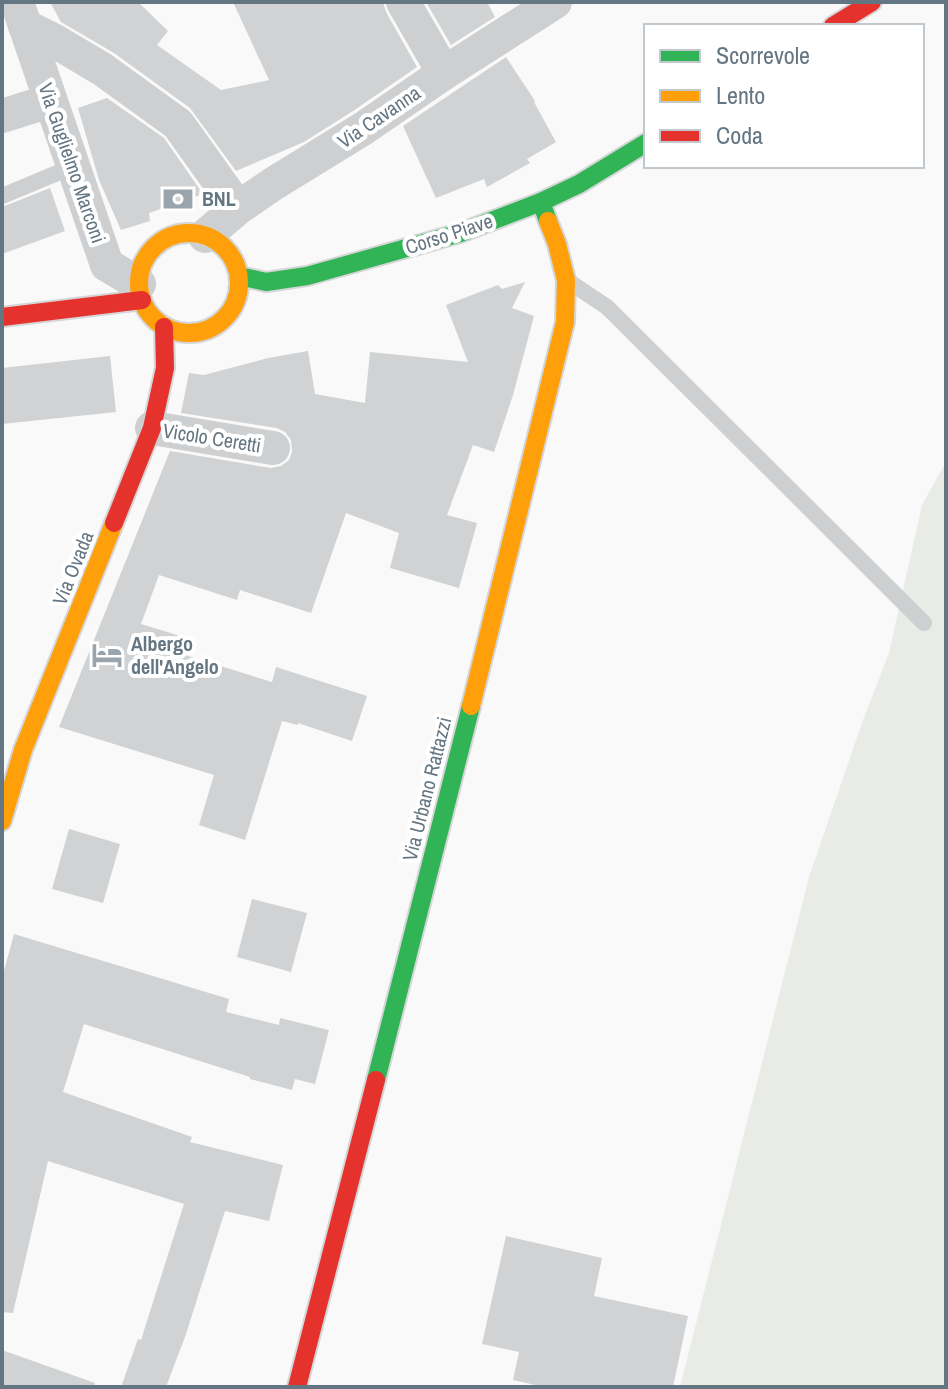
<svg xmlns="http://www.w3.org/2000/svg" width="948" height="1389" font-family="'Archivo Narrow',sans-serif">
<rect width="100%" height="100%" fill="#f9f9f9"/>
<polygon fill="#e8ebe6" points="946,462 946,1387 680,1387 809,877 863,720 889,653 922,505"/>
<g fill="#d0d2d3">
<polygon points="50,2 138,2 168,31 157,45 221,90 269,80 233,2 383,2 386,12 417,67 353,111 304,142 236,171 190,108 114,53 61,22"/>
<polygon points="426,2 487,2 495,17 451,45"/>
<polygon points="506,57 535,101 534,102 556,142 527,159 530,163 487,187 484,179 436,198 403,126"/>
<polygon points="107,98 164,138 203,194 149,213 150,221 121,230 99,180 78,108"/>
<polygon points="50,188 65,231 2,254 2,207"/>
<polygon points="525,282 512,308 534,316 513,395 494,452 473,445 447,515 477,523 459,588 390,568 399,533 346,513 311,613 240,590 237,600 159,575 141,624 190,639 185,655 272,682 276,667 367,696 352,741 298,723 298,725 282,721 245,840 199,825 214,775 59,727 170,451 271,468 281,466 289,460 292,452 291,440 285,432 277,428 181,413 189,373 204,375 268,358 308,351 315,394 365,403 370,352 468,362 446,305 498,285 502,289"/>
<polygon points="110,356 116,412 2,424 2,368"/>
<polygon points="69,829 120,844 103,903 52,889"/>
<polygon points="252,899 307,913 291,972 237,957"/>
<polygon points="14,934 229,999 226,1012 279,1025 280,1018 329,1030 315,1084 295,1079 292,1090 250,1079 250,1077 84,1024 63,1092 192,1137 190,1142 283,1165 269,1221 225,1211 186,1334 166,1387 121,1387 138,1339 141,1340 184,1204 48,1161 13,1313 2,1312 2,978"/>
<polygon points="506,1236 602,1258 594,1296 688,1316 673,1387 544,1387 513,1380 519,1352 482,1344"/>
<polygon points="2,1350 95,1383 94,1387 2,1387"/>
</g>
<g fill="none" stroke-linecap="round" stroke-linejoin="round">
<g stroke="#d5d6d7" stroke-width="22">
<g id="fast">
<polyline points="541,202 579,184 646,143"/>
<polyline points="239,276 266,282 307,276 460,233 541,202 548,221"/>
<polyline points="376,1080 471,706"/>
</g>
</g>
<g stroke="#d5d6d7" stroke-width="22">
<g id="slow">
<circle cx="189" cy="283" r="50"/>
<polyline points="471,706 565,322 566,280 557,244 548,221"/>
<polyline points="2,821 23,750 114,523"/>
</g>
</g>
<g stroke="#d5d6d7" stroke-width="22">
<g id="jam">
<polyline points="833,26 872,2"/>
<polyline points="2,317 142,300"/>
<polyline points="114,523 152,428 165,368 164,327"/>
<polyline points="297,1387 376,1080"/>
</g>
</g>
<g stroke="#cecfd0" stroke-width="16">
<polyline points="2,196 74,166"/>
<polyline points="571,283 607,307 924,623"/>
</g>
<g stroke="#cecfd0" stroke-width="34">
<polyline points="17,2 107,265 139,284"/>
<polyline points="403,2 444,73"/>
<polyline points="25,26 53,40 102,69 178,124 238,208"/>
<polyline points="2,116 50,101"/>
<polyline points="205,236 238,208 273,184 364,128 444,73 555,2"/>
<polyline points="152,428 273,448"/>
</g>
<use href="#fast" stroke="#30b455" stroke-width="18"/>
<use href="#slow" stroke="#ff9f0a" stroke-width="18"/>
<use href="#jam" stroke="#e5322d" stroke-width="18"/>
</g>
<defs>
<g id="bank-bare" transform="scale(2.4)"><path d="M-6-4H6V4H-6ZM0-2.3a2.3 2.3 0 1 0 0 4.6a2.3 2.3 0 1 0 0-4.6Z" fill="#99a4ac" stroke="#fff" stroke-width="2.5" paint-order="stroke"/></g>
<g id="hotel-bare" transform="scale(2.4)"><path d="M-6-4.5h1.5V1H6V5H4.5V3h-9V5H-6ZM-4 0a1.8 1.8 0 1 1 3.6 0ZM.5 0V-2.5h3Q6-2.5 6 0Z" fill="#99a4ac" stroke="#fff" stroke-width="2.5" paint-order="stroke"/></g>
</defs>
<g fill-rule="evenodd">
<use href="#bank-bare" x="178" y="199"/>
<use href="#hotel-bare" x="107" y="655"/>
</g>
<g text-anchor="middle" stroke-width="8" stroke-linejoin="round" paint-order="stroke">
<g font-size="20" fill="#657683" stroke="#fff">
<text transform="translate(379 117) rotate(-34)" y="7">Via Cavanna</text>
<text transform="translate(72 163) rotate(71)" y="7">Via Guglielmo Marconi</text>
<text transform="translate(449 234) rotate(-18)" y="7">Corso Piave</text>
<text transform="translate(212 438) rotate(9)" y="7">Vicolo Ceretti</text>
<text transform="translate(73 568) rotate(-68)" y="7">Via Ovada</text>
<text transform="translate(427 789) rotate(-76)" y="7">Via Urbano Rattazzi</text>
</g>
<g font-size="20" font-weight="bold" fill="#657683" stroke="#fff" text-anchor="start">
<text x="202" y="206">BNL</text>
<text x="131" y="651">Albergo<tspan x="131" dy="23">dell'Angelo</tspan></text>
</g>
</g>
<rect width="948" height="1389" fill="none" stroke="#657683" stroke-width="8"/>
<rect x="644" y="24" width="280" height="144" fill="#ffffff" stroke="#c1c8cd" stroke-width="2"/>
<rect x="660" y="50" width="40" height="12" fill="#30b455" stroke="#c1c8cd" stroke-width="2"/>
<text x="716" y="64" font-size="24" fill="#657683">Scorrevole</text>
<rect x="660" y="90" width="40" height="12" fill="#ff9f0a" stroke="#c1c8cd" stroke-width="2"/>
<text x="716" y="104" font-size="24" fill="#657683">Lento</text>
<rect x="660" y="130" width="40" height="12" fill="#e5322d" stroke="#c1c8cd" stroke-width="2"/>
<text x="716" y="144" font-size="24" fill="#657683">Coda</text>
</svg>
